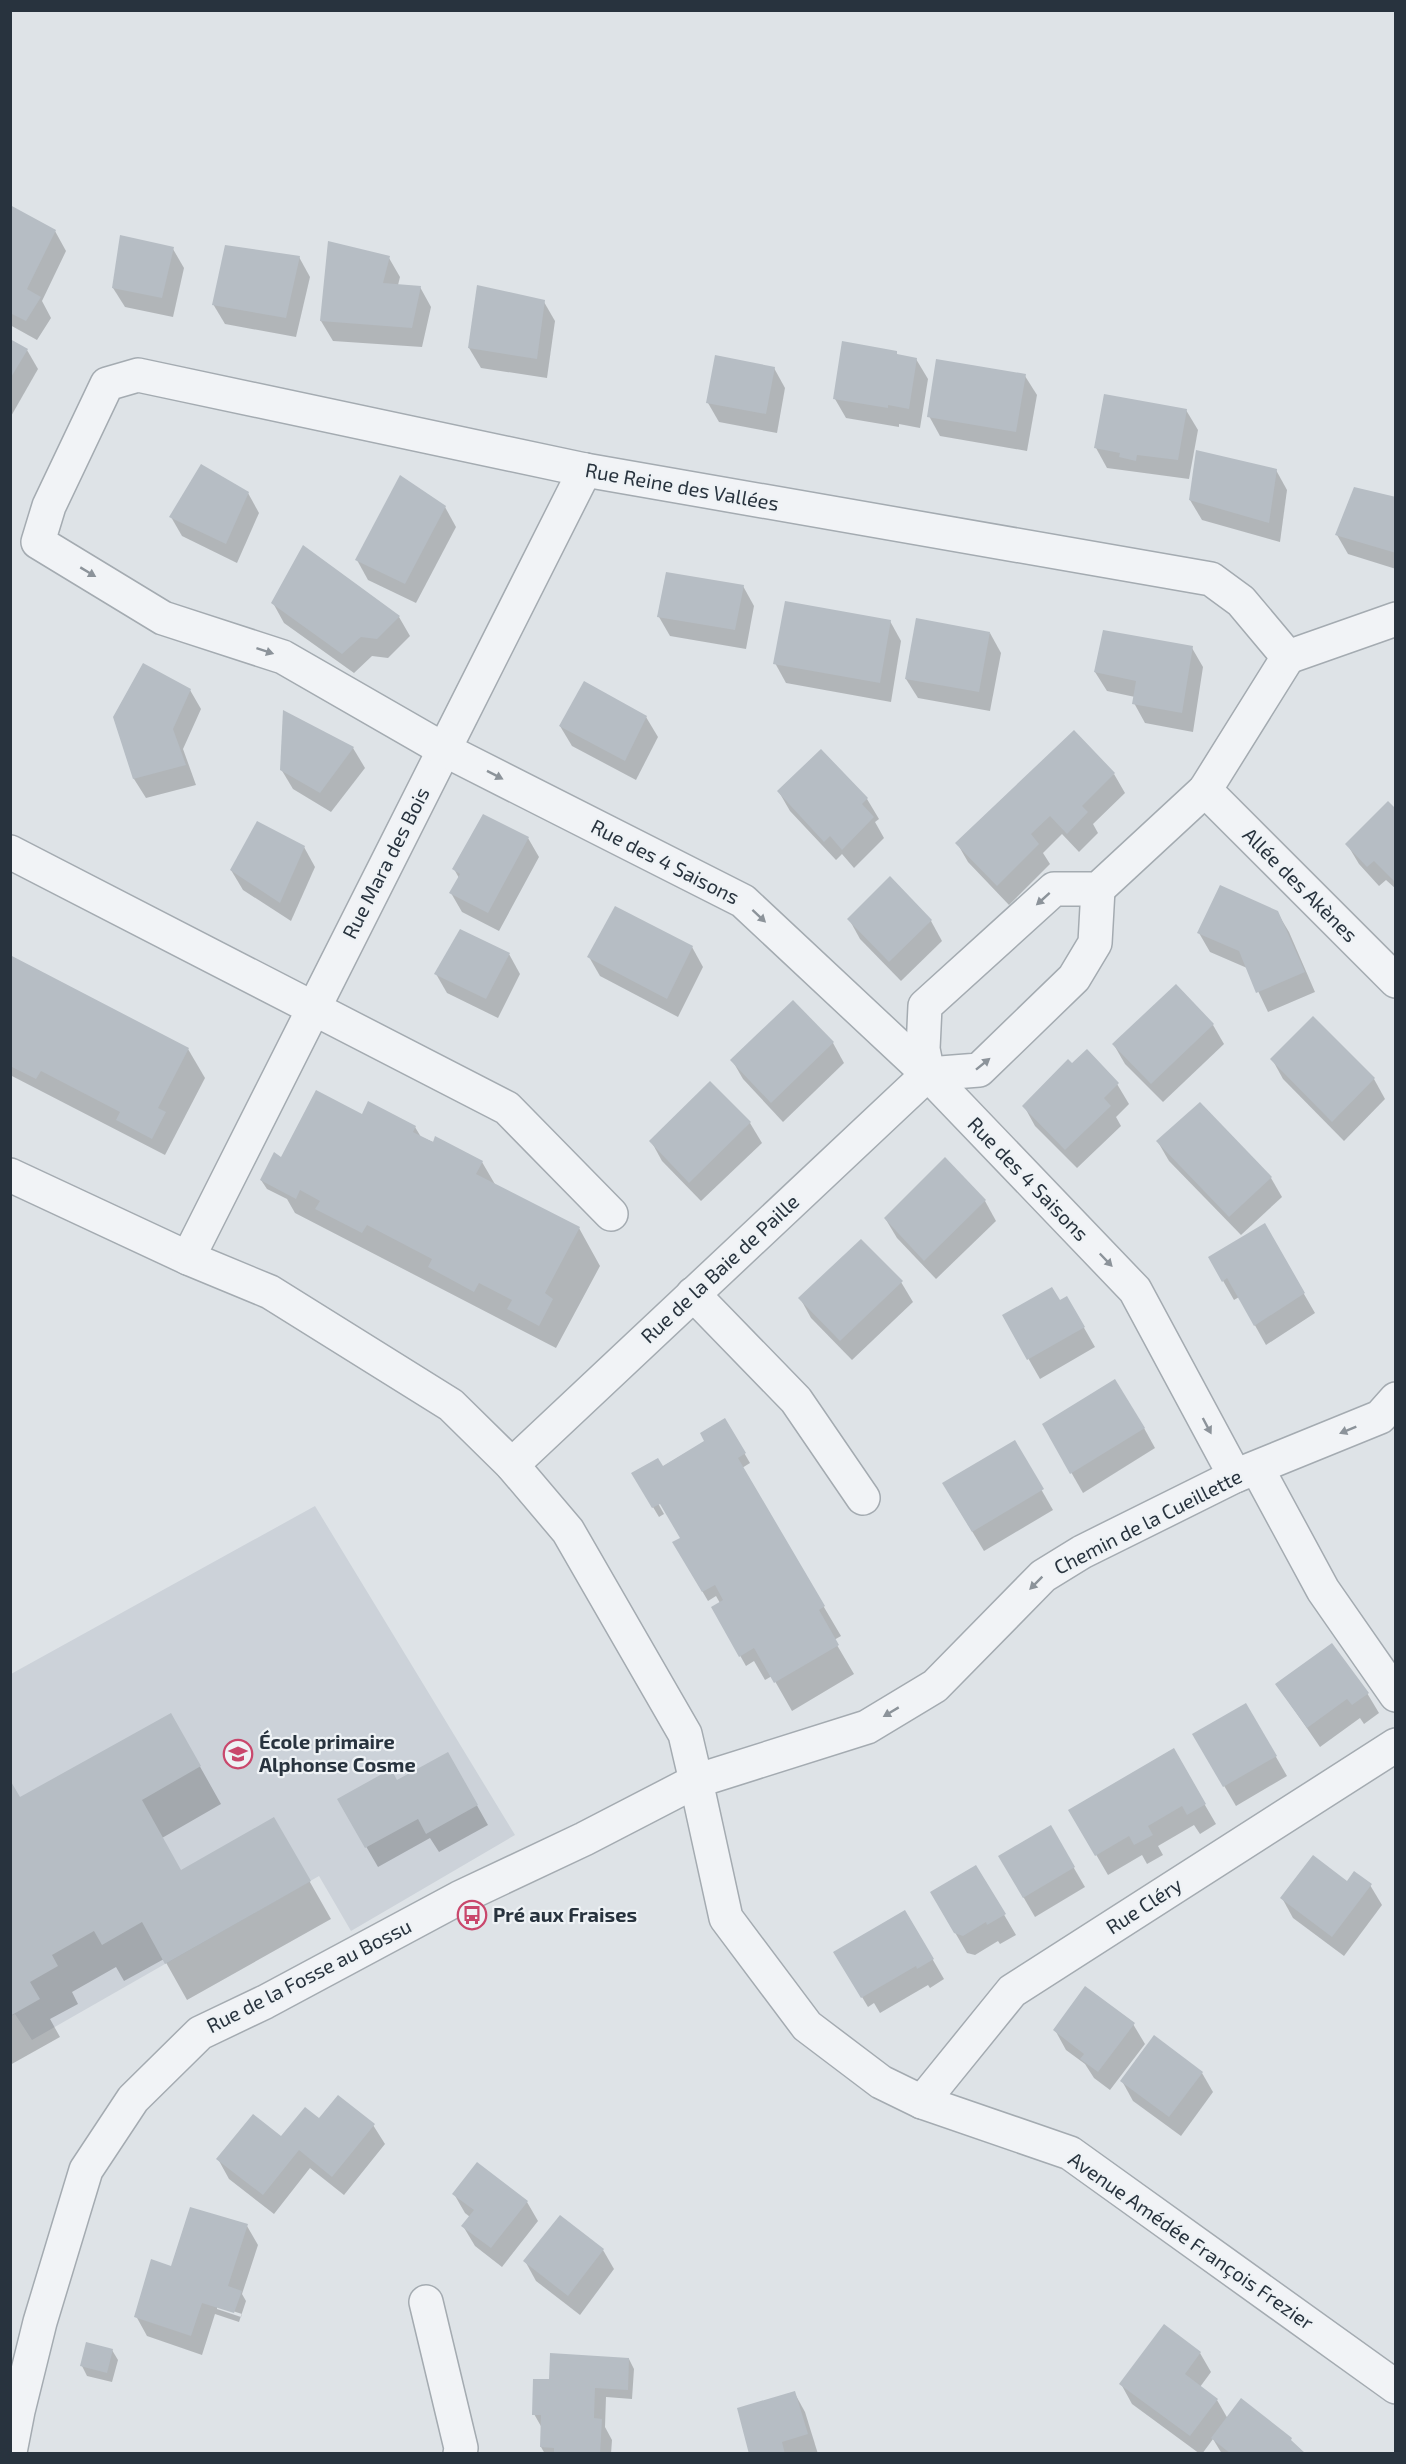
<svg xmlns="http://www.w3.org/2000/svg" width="1406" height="2464" font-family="'Exo 2',sans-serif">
<rect width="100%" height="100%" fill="#dee3e7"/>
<polygon fill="#ccd2d9" points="315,1506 515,1835 351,1931 319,1876 32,2040 15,2014 11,2016 11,1674"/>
<g fill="#0003" fill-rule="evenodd">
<polygon points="10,207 55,231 66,251 42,301 51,318 37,340 10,325"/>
<polygon points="173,249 184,268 173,317 125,307 113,288"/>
<polygon points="299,257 310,277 296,337 225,324 213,304"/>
<polygon points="389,258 400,277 398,285 420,287 431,307 422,347 333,341 321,321"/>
<polygon points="544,302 555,321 547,378 481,368 469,348"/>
<polygon points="10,340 27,350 38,369 10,418"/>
<polygon points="896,352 898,356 916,359 928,379 920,428 899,424 899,427 846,418 835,399"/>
<polygon points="774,368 785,388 777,433 719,422 708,403"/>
<polygon points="1025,376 1037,395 1027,451 940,436 929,416"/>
<polygon points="1186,410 1198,430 1189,479 1107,468 1096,448"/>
<polygon points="1276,470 1287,490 1280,542 1202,520 1190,500"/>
<polygon points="248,493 259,513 237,563 182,536 171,517"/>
<polygon points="1396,499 1396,569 1348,554 1337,535"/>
<polygon points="445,507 456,527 416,603 368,580 357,560"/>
<polygon points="743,586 754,606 746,649 670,636 659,617"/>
<polygon points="273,603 399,617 410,636 388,658 372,656 354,673 284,623"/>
<polygon points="890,621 901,641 891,702 786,683 775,663"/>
<polygon points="990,633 1001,653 990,711 918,698 906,679"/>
<polygon points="1192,648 1203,667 1193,732 1145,723 1134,703 1135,697 1107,691 1095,672"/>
<polygon points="190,690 201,709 183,749 196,785 146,798 134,779 114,717"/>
<polygon points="285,712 353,748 365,768 331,812 293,789 281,769"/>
<polygon points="646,717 658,737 636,780 572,746 560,726"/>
<polygon points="821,751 867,799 879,819 875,822 884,838 854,868 842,854 836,860 790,811 779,792"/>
<polygon points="1114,774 1125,793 1093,824 1098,833 1079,852 1062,834 1043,853 1050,864 1009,905 968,862 957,843"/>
<polygon points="1396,811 1396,889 1386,880 1379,886 1359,864 1347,844"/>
<polygon points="528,838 539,857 499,931 462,912 451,893 459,878 454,869"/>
<polygon points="304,847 315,867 291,921 243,890 231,870"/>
<polygon points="890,879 931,921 942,941 901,981 860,939 849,919"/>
<polygon points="1277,912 1289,932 1315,992 1268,1012 1247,968 1210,952 1199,933"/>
<polygon points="692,947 703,967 678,1017 600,976 589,957"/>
<polygon points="509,954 520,974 498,1018 447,993 436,974"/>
<polygon points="10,957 188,1049 205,1078 165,1155 10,1075"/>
<polygon points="793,1002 833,1043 844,1063 783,1122 743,1079 732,1060"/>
<polygon points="1213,1025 1224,1044 1163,1102 1125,1064 1114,1045"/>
<polygon points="1272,1059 1374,1079 1385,1099 1344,1141 1283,1079"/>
<polygon points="1072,1065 1117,1084 1129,1104 1116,1117 1121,1126 1077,1168 1035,1126 1024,1106"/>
<polygon points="710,1083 750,1123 762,1143 701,1201 662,1161 651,1141"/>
<polygon points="362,1116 415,1127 421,1137 482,1162 496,1186 579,1228 600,1266 556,1348 295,1213 287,1199 267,1189 261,1180 282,1159"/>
<polygon points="1158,1142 1271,1178 1282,1197 1241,1235 1169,1161"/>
<polygon points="945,1159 985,1201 996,1221 936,1279 897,1238 885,1218"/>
<polygon points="1264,1225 1315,1313 1266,1345 1239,1297 1234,1300 1210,1258"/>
<polygon points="901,1282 913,1302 852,1360 811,1318 800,1298"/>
<polygon points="1067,1298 1095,1347 1040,1379 1004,1316 1059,1302"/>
<polygon points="725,1420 750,1463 742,1468 841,1636 834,1640 854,1674 792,1711 772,1676 765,1680 754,1661 746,1666 713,1608 720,1603 716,1596 708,1601 674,1543 690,1551 648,1480 646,1482 664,1514 659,1517 633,1474 662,1467 706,1441"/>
<polygon points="1044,1425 1144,1428 1155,1448 1083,1493"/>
<polygon points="1014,1442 1053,1510 984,1551 955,1503"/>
<polygon points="1277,1685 1367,1693 1379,1713 1364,1724 1360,1718 1320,1747"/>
<polygon points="1246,1705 1287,1776 1236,1806 1194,1735"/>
<polygon points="171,1715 221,1804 162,1838 181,1872 274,1819 331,1919 187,2000 164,1959 124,1981 116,1967 72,1992 78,2004 50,2019 60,2037 10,2065 10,1782 20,1799"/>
<polygon points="1173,1750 1216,1824 1200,1834 1194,1825 1158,1846 1163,1855 1147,1864 1142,1855 1108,1875 1070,1810"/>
<polygon points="448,1754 488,1825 439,1852 430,1838 378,1867 339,1800 397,1782"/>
<polygon points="1050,1827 1085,1887 1035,1917 1000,1857"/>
<polygon points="976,1867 1016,1935 1000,1944 998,1941 975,1955 967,1953 932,1893"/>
<polygon points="1347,1883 1370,1885 1382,1905 1344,1956 1293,1918 1282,1898"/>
<polygon points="905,1912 944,1979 930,1988 928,1985 880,2013 874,2003 868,2007 835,1952"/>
<polygon points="1133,2024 1145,2044 1110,2090 1094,2078 1085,2064 1066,2050 1055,2030"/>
<polygon points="1202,2073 1213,2092 1181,2136 1133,2101 1122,2081"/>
<polygon points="319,2120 373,2125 385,2144 344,2195 310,2168 274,2214 229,2179 218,2159 281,2138"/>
<polygon points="454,2194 527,2202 538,2221 502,2267 475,2246 463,2226 470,2217 465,2213"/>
<path d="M 247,2226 L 258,2245 L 242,2294 L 246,2301 L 239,2322 L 215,2314 L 202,2355 L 147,2336 L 136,2316 L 172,2268 ZM 217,2306 L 242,2314 L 241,2317 L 217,2309 Z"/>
<polygon points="603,2250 614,2269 580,2315 536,2281 525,2261"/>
<polygon points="112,2350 118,2360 112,2382 87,2376 82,2366"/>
<polygon points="1200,2353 1211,2372 1200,2387 1217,2400 1228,2419 1241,2401 1306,2454 1222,2454 1213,2439 1202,2454 1200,2454 1132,2404 1121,2384"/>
<polygon points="629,2359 634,2369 632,2399 606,2397 605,2427 612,2440 611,2454 545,2454 541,2447 542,2428 534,2414"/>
<polygon points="794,2392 805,2412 818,2454 750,2454"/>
</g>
<g fill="#b6bdc4">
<polygon points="10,205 56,230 27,289 41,297 26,321 10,313"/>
<polygon points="120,235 174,247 162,298 112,288"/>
<polygon points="328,241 390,256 383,283 421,286 412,328 320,321"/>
<polygon points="225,245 300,256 286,318 212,305"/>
<polygon points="477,285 545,300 537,359 468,348"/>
<polygon points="10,339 28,349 10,379"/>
<polygon points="842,341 897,351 897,354 917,358 909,409 888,405 888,408 833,399"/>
<polygon points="715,355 775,367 766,414 706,403"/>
<polygon points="936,359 1026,374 1016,432 927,417"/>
<polygon points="1104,394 1187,409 1178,460 1137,455 1136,461 1119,457 1120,453 1094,448"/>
<polygon points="1196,450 1277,469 1269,523 1189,500"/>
<polygon points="201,464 249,492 226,544 169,517"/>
<polygon points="400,475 446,506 405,584 355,560"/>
<polygon points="1354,487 1396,497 1396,553 1335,535"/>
<polygon points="303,545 400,616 377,639 361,637 342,654 271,603"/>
<polygon points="666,572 744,585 735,630 657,617"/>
<polygon points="785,601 891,620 880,683 773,664"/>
<polygon points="916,618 990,632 979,692 905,679"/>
<polygon points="1103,630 1193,646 1182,713 1132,704 1136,681 1094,672"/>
<polygon points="143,663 191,689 173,729 186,765 133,779 113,717"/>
<polygon points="584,681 647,716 625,761 559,726"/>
<polygon points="283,710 354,747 320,793 280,770"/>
<polygon points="1074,730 1115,773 1082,806 1088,812 1067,834 1050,816 1031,834 1039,844 997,886 955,843"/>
<polygon points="821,749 868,798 862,804 874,817 842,850 830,836 824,842 777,791"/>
<polygon points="1388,801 1396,809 1396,883 1374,861 1367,867 1345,844"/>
<polygon points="483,814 529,837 488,913 449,893 460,874 452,869"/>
<polygon points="257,821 305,846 280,903 230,870"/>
<polygon points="890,876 932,920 889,962 847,919"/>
<polygon points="1220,885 1278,911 1305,972 1256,993 1239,951 1197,933"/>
<polygon points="615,906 693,946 667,999 587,957"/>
<polygon points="460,929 510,953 486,999 434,974"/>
<polygon points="10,955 189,1048 158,1108 166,1112 152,1139 116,1120 120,1112 41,1071 36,1079 10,1066"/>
<polygon points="1176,984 1214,1024 1151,1084 1112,1044"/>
<polygon points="793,1000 834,1042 771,1103 730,1060"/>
<polygon points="1313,1016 1375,1078 1332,1122 1270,1059"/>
<polygon points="1087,1049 1119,1083 1104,1098 1111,1106 1065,1150 1022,1106 1068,1059 1072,1063"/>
<polygon points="710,1081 751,1122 689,1183 649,1141"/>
<polygon points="316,1090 362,1114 368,1101 416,1126 413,1132 433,1142 435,1136 483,1161 476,1174 580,1227 545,1293 553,1299 539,1326 507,1309 512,1300 479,1283 474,1292 428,1267 432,1259 367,1225 362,1233 315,1209 320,1201 300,1190 296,1199 260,1180 274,1152 281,1157"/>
<polygon points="1200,1102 1272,1177 1229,1217 1156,1141"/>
<polygon points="945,1157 986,1200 924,1261 884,1218"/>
<polygon points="1265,1223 1305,1293 1254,1326 1227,1278 1222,1282 1208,1257"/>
<polygon points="861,1239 903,1281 840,1341 798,1298"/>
<polygon points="1052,1287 1060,1300 1067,1296 1085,1327 1027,1360 1002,1315"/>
<polygon points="1115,1379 1145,1428 1070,1474 1042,1424"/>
<polygon points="725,1418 746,1453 738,1458 825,1606 819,1610 839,1645 774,1683 754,1648 739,1657 711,1607 723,1600 715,1585 702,1592 672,1542 680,1538 660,1504 652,1508 631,1473 658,1458 663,1466 704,1441 700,1433"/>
<polygon points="1015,1440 1044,1489 972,1532 942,1483"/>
<polygon points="1332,1643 1369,1693 1352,1705 1347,1699 1307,1728 1275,1684"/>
<polygon points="1246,1703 1277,1756 1223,1787 1192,1734"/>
<polygon points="171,1713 201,1766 142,1800 181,1870 274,1817 311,1881 165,1964 142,1922 102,1945 94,1931 52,1955 58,1966 30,1982 40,1999 10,2016 10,1780 20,1797"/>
<polygon points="1174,1748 1206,1804 1187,1815 1182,1806 1148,1826 1153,1835 1134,1845 1129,1836 1095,1856 1068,1810"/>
<polygon points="448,1752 478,1805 426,1834 418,1819 365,1848 337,1799 391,1769 397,1780"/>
<polygon points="1051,1825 1075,1867 1023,1898 998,1856"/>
<polygon points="1313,1855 1347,1881 1354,1871 1372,1884 1332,1937 1280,1898"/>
<polygon points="976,1865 1006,1914 987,1925 986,1922 963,1936 954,1933 930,1892"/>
<polygon points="905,1910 934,1959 917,1969 916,1966 861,1998 833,1952"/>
<polygon points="1085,1986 1135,2023 1098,2072 1080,2059 1084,2054 1053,2030"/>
<polygon points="1154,2035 1203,2072 1169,2117 1120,2081"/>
<polygon points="338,2095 375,2124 332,2177 299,2150 263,2195 216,2159 253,2114 281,2136 305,2107 319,2118"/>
<polygon points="477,2162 528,2201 491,2248 461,2226 474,2210 452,2194"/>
<polygon points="190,2207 248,2224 228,2286 242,2291 234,2313 202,2303 191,2336 134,2317 151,2259 171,2266"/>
<polygon points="560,2215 604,2249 568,2296 523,2261"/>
<polygon points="1164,2324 1201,2352 1185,2374 1218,2399 1190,2436 1119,2384"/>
<polygon points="86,2342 113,2349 107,2373 80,2366"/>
<polygon points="550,2353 629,2358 628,2390 595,2388 594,2418 602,2419 600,2454 554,2454 554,2448 540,2447 541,2415 532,2415 533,2379 549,2379"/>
<polygon points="795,2391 808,2434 782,2442 785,2454 749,2454 737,2408"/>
<polygon points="1241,2398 1292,2438 1291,2440 1306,2454 1231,2454 1211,2438"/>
</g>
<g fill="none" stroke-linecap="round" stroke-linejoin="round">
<g stroke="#a4abb1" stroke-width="36">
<g id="minor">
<polyline points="1205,790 1396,981"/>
<polyline points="10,852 507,1108 611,1214"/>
<polyline points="928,1074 923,1049 925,1006 1054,889 1098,889 1205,790 1288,657"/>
<polyline points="10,1175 188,1258 270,1292 451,1405 512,1465 568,1531 685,1734 696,1781 584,1839 459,1898 265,2002 200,2033 133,2099 86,2170 40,2322 18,2411 10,2452"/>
<polyline points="188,1258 585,470"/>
<polyline points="693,1294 796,1400 863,1498"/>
<polyline points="1396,1399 1380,1417 1235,1476 1082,1552 1043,1576 935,1686 867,1727 696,1781 726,1918 807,2026 881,2082 922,2102 1070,2153 1396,2387"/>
<polyline points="512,1465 928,1074 979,1070 1074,978 1095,943 1098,889"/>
<polyline points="1257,1468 1323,1590 1396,1695"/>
<polyline points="1235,1476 1135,1290 928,1074 743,901 443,749 283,657 163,618 38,542 49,506 107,384 138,375 585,470 1211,579 1241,601 1288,657 1396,619"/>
<polyline points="922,2102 1012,1991 1396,1745"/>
<polyline points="426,2302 461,2448 460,2454"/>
</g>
</g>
<use href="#minor" stroke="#f1f3f6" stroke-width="33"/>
</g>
<defs><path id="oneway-solid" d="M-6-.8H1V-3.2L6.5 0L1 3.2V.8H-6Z" transform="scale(1.5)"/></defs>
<g fill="#8c939a">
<use href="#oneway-solid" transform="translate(88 572) rotate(31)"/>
<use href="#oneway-solid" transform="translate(265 651) rotate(18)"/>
<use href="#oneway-solid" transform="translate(495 775) rotate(27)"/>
<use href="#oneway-solid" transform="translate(1043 899) rotate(138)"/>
<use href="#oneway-solid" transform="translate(759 916) rotate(43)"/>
<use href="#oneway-solid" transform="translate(983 1064) rotate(-39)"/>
<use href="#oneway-solid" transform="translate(1106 1260) rotate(46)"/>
<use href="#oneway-solid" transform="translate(1207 1426) rotate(62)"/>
<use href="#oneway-solid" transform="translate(1348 1430) rotate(158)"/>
<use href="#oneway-solid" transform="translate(1036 1583) rotate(135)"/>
<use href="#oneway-solid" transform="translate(891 1712) rotate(149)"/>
</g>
<defs>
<g id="school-ring" transform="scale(1.5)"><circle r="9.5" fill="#eef2f5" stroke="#c9476c" stroke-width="1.5"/><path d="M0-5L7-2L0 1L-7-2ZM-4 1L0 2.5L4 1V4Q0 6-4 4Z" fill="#c9476c"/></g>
<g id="bus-ring" transform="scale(1.5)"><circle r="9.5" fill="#eef2f5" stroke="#c9476c" stroke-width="1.5"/><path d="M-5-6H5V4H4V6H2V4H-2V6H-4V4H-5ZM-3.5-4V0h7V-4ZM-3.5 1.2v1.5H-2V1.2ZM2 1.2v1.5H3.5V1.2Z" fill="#c9476c"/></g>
</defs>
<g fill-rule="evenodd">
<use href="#school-ring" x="238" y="1754"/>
<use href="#bus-ring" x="472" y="1915"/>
</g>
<g text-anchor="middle" stroke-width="4.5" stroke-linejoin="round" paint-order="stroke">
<g font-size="20" fill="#28333e" stroke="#eef2f5">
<text transform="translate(682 487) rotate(10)" y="7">Rue Reine des Vallées</text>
<text transform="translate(665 862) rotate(27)" y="7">Rue des 4 Saisons</text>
<text transform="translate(386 863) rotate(-63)" y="7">Rue Mara des Bois</text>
<text transform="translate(1300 885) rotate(45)" y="7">Allée des Akènes</text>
<text transform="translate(1028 1179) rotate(46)" y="7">Rue des 4 Saisons</text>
<text transform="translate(720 1269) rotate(-43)" y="7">Rue de la Baie de Paille</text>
<text transform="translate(1148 1522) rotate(-27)" y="7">Chemin de la Cueillette</text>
<text transform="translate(1144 1906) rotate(-33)" y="7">Rue Cléry</text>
<text transform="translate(309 1976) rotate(-27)" y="7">Rue de la Fosse au Bossu</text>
<text transform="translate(1191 2241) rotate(35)" y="7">Avenue Amédée François Frezier</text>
</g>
<g font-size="20" font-weight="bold" fill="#28333e" stroke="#eef2f5" text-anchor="start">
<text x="259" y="1749">École primaire<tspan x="259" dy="23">Alphonse Cosme</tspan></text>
<text x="493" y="1922">Pré aux Fraises</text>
</g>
</g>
<rect width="1406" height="2464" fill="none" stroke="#28333e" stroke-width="24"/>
</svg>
